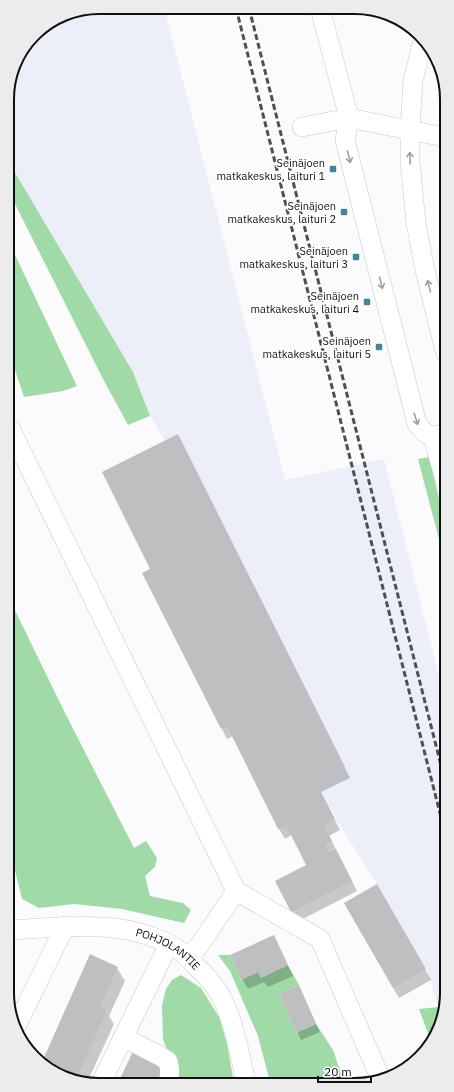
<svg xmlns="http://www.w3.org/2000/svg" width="454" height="1092" font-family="'IBM Plex Sans',sans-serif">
<rect width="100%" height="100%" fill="#fbfbfd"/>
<polygon fill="#edeff8" points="99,7 164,7 285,480 384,459 446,703 447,999 441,1014 426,969 377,884 336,819 316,782 177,435 165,441 150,416 133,372 7,159 7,93 17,58 38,30 64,14"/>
<g fill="#a0daa7">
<polygon points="7,159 133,372 150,416 128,425 103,379 8,190"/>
<polygon points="8,240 77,386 63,391 24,397 8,349"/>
<polygon points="429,457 445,524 445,562 418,459"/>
<polygon points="9,598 64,711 134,848 146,841 157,858 155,867 145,876 150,896 183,903 191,910 184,923 122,909 74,904 39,908 22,899 10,850"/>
<polygon points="218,955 230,955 241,980 258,972 261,978 288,965 299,985 279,994 296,1033 316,1024 333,1050 344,1082 270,1082 258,1036 230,971"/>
<polygon points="181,975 201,988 219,1017 227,1044 234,1083 176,1083 173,1068 163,1039 162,1005 166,989 172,980"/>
<polygon points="438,1007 441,1014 431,1041 419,1009"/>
</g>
<g fill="#0003">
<polygon points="352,9 363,9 354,11"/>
<polygon points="183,446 350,778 321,792 340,830 329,836 357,891 297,922 292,911 307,865 292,835 285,839 279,829 233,736 227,739 222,729 152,569"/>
<polygon points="377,885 431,980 399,998 345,904"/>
<polygon points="273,936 293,976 268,987 264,982 248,989 242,979"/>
<polygon points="90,956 117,968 125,981 109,1016 114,1024 87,1083 81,1083 43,1063"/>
<polygon points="302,993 320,1032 301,1040 280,994"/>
<polygon points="10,1001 12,1004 12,1020 10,1016"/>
<polygon points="136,1049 170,1083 119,1083"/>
</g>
<g fill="#bfbfc1">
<polygon points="178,434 345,767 316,782 335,819 324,825 332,841 325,845 329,853 336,849 352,881 291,912 275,881 306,865 286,825 278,829 227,726 221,729 142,573 150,569 102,472"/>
<polygon points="377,884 426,969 393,988 344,903"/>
<polygon points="274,935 288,965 261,978 258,972 241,980 230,955"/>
<polygon points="90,954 118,967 100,1007 107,1010 76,1080 42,1062"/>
<polygon points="299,985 316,1024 296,1033 279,994"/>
<polygon points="135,1047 166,1063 156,1083 118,1083"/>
</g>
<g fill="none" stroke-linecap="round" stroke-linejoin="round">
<g stroke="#c7c8ca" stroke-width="20">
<g id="minor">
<polyline points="320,8 349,118 345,140 348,152 417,424 424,432 433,437 445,433"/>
<polyline points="424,42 421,48 413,81 410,130 410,161 416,223 424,266 445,351"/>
<polyline points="302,127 349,118 444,137"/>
<polyline points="10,428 236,891 199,946 188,958"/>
<polyline points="433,437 445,480"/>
<polyline points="236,891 320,939 381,1080"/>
<path id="s1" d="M 10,930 C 62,927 121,919 169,944 C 179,949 189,958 197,967 C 207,976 217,988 223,1000 C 235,1026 240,1055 246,1083"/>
<polyline points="16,1027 65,926"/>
<path d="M 123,1037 L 160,1056 L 168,1061 C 170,1068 170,1076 168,1083"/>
<polyline points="101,1083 169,944"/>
</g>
</g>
<use href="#minor" stroke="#fff" stroke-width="19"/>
<g stroke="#505051" stroke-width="3" stroke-dasharray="6 3" stroke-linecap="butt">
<polyline points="236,8 446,837"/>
<polyline points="249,8 446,785"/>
</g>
</g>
<defs><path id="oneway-shaft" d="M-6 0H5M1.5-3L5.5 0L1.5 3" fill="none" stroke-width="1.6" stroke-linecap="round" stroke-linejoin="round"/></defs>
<g stroke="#9f9fa0">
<use href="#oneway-shaft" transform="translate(349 157) rotate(76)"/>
<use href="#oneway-shaft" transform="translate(410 158) rotate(-92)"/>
<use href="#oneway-shaft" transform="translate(381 283) rotate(76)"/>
<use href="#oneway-shaft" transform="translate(429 286) rotate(-104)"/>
<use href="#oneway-shaft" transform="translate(416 419) rotate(72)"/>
</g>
<g fill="#428595" stroke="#fff" stroke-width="1.5">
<rect x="329" y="165" width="8" height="8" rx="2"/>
<rect x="340" y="208" width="8" height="8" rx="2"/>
<rect x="352" y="253" width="8" height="8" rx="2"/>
<rect x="363" y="298" width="8" height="8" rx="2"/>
<rect x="375" y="343" width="8" height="8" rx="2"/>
</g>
<g text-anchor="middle" stroke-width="3" stroke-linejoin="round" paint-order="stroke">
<g font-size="11" fill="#101011" stroke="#fff" text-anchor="end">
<text x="325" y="167">Seinäjoen<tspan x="325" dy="13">matkakeskus, laituri 1</tspan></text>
<text x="336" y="210">Seinäjoen<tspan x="336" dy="13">matkakeskus, laituri 2</tspan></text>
<text x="348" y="255">Seinäjoen<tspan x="348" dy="13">matkakeskus, laituri 3</tspan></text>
<text x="359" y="300">Seinäjoen<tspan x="359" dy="13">matkakeskus, laituri 4</tspan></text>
<text x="371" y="345">Seinäjoen<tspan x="371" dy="13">matkakeskus, laituri 5</tspan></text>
</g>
<g font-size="11" fill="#101011" stroke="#fff">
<text dy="4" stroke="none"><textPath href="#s1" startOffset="163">POHJOLANTIE</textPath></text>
</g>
</g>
<path d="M0 0H454V1092H0ZM99 14H355A85 85 0 0 1 440 99V993A85 85 0 0 1 355 1078H99A85 85 0 0 1 14 993V99A85 85 0 0 1 99 14Z" fill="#ececec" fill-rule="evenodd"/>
<path fill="none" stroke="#101011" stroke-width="2" d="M99 14H355A85 85 0 0 1 440 99V993A85 85 0 0 1 355 1078H99A85 85 0 0 1 14 993V99A85 85 0 0 1 99 14Z"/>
<path d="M318 1076v6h53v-6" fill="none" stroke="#101011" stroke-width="2"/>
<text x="324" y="1076" font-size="12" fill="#101011" stroke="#ffffff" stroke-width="3" paint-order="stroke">20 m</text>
</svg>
